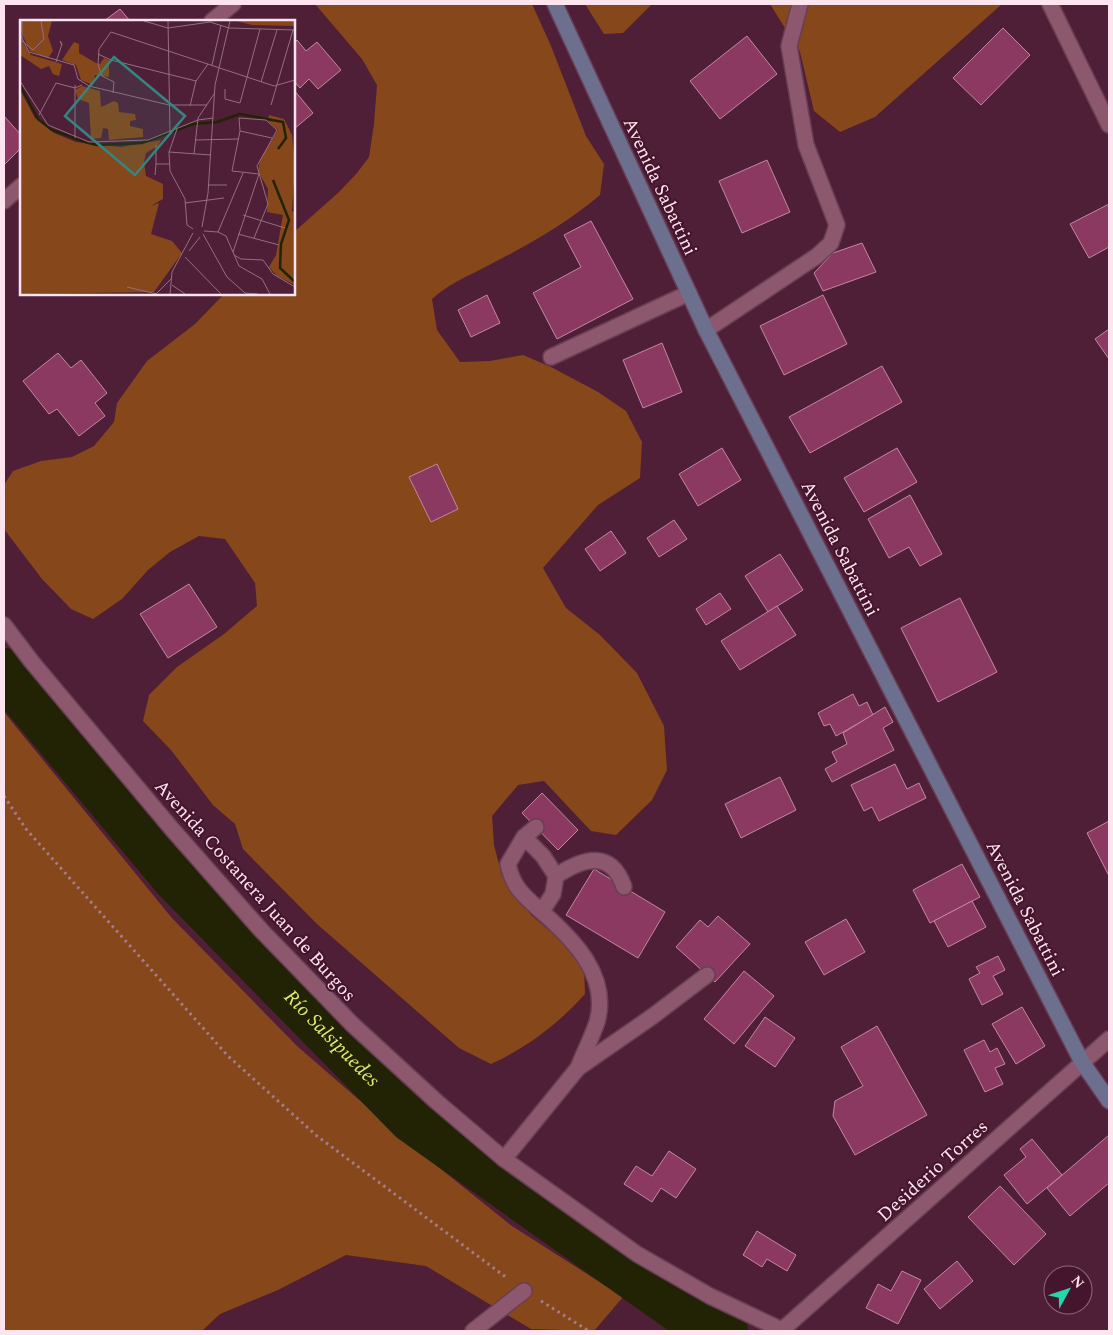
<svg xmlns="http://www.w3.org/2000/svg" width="1113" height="1335" font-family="Spectral,serif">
<rect width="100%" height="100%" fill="#4f1f37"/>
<g fill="#86471a">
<path d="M 315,4 L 532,4 L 551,46 L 586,136 L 604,164 L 600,195 C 567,223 530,244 491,264 C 467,277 453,281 432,299 L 437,330 L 460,362 L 490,361 L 523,355 L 551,367 L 598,392 L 626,411 L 642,442 L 640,478 L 598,505 L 543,568 L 566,608 L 600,635 L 637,673 L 664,726 L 667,770 L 652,800 L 616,835 L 591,831 L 544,781 L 518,785 L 492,816 L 494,845 L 502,876 L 531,915 L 569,947 L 584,969 L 585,994 C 558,1024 528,1047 491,1064 L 459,1048 L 317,924 L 243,849 L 235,824 L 213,805 L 171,750 L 143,721 L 149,695 L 177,667 L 224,634 L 257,606 L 255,583 L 225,539 L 199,536 L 170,552 L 148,570 L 122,599 L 93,619 L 71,609 L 42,579 L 4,529 L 4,485 L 13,471 L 41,461 L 72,457 L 94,446 L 114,422 L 117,403 L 147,361 L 195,324 L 224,294 L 294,294 L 294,232 L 339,192 L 357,173 L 369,157 L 374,124 L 377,85 L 362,59 Z"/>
<polygon points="585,4 652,4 623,33 604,34"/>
<polygon points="770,4 1002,4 875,117 840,132 814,111 800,52"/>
<polygon points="4,712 171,917 297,1046 411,1145 512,1226 623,1297 594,1331 531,1329 426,1266 346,1255 278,1290 220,1314 202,1331 4,1331"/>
</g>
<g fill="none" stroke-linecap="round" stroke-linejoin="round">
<path stroke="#222305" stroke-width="48" id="s1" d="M 4,672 L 177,879 L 412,1119 L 685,1313 L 724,1331"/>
</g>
<g fill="#8b3961" stroke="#c388a1">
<polygon points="120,9 130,21 104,21"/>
<polygon points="1003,28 1030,55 981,105 953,78"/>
<polygon points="747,36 777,74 720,119 690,81"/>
<polygon points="297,40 306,51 317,42 341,70 318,89 309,79 300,88 294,81 294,43"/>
<polygon points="294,90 313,113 294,129"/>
<polygon points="4,116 21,135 21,148 4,165"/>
<polygon points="767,160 790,212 742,233 719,181"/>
<polygon points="1109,204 1109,247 1089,258 1070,224"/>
<polygon points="591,221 633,299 557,339 533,293 581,267 564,235"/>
<polygon points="862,243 876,272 823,291 814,273 833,253"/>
<polygon points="487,295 500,323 471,337 458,310"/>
<polygon points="823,295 847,344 784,375 760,326"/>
<polygon points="1109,329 1109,359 1095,339"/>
<polygon points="662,343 682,392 643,408 623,360"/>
<polygon points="58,353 71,368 81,360 107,393 95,403 105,416 79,436 57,409 49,414 23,381"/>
<polygon points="882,366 902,402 810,453 789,417"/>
<polygon points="722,448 741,480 698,506 679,474"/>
<polygon points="897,448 917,482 864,512 844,478"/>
<polygon points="437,464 458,509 431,522 409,477"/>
<polygon points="910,495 942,554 920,566 909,547 889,558 868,519"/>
<polygon points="674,520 687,539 659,557 647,538"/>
<polygon points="611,531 626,553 600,571 585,549"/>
<polygon points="780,554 803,590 768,612 745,576"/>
<polygon points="189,584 217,627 168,658 140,614"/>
<polygon points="720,593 731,609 706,625 696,609"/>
<polygon points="960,598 997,672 938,702 901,628"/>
<polygon points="777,606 796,635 740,670 721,641"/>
<polygon points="853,694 859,706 867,702 873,715 836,736 830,724 824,726 818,713"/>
<polygon points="885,707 893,722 883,728 894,750 832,782 825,769 837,762 832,752 847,744 843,733"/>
<polygon points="895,764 907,789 919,783 926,798 879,821 872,807 864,811 851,785"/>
<polygon points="780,777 796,810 741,838 725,804"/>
<polygon points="542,793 578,830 558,850 522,813"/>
<polygon points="1109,821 1109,876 1087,833"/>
<polygon points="962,864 980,897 930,923 913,890"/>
<polygon points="594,869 665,912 638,958 566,915"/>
<polygon points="972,901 986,927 948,947 934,921"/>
<polygon points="718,916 750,944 715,982 676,947 700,920 708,927"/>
<polygon points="846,919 865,952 824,975 805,942"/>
<polygon points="998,956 1005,970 993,976 1003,994 982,1005 969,979 980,973 976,967"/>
<polygon points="744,971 774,996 734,1044 704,1019"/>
<polygon points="1022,1007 1045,1046 1016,1064 992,1024"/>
<polygon points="765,1017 795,1038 775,1067 745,1046"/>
<polygon points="877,1026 927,1115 855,1155 833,1116 835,1101 863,1086 841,1047"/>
<polygon points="984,1040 990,1052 997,1048 1005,1064 995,1068 1003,1084 985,1092 964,1050"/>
<polygon points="1109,1135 1109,1183 1070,1216 1047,1188"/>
<polygon points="1032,1139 1062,1175 1027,1204 1004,1175 1026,1157 1020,1149"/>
<polygon points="669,1151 696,1169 676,1198 661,1188 652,1202 624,1184 636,1166 652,1176"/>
<polygon points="1000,1186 1046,1234 1014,1265 968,1217"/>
<polygon points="757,1231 796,1255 787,1271 767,1259 762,1267 743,1255"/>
<polygon points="957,1261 973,1281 940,1309 924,1289"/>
<polygon points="902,1271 921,1280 898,1324 866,1308 878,1284 891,1291"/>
</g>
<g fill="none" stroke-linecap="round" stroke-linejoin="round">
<g stroke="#683f54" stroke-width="18">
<g id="lane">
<polyline points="551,357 689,293"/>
<path d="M 536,827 L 524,837 L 508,864 C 513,888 524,896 542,912 C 573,939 610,976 597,1022 C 592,1037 584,1053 578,1068"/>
<polyline points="524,837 543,856 556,876 553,894 542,911"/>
<path d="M 556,876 C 583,858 611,849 624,887"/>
<polyline points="504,1159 578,1068 653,1016 707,975"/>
</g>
</g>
<g stroke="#683f54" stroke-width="18">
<g id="street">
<polyline points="1050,4 1109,125"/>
<polyline points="212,21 233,4"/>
<polyline points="4,201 21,186"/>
<polyline points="706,330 817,256 831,243 837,225 806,145 789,46 800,4"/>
<polyline points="4,625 32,662 172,829 261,930 352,1024 437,1102 504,1159 637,1254 710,1296 784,1331"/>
<polyline points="782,1330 1109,1039"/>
<polyline points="473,1331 524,1291"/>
</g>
</g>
<g stroke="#683f54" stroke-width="18">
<polyline id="secondary" points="555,4 706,330 1082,1062 1109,1101"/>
</g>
<g stroke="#a37d8f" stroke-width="3" stroke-dasharray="2.5 4" stroke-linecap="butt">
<polyline points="4,796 26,829 228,1056 317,1136 507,1278"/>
<polyline points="541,1301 589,1331"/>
</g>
<use href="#lane" stroke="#8d576e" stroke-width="15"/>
<use href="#street" stroke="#8d576e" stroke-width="15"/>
<use href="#secondary" stroke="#6d6f8f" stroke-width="15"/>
</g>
<g text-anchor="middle" stroke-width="4" stroke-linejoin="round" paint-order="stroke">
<g font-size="19" fill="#fee4ee" stroke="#44152c">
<text transform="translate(661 186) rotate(65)" y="7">Avenida Sabattini</text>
<text transform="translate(841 548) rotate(63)" y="7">Avenida Sabattini</text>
<text transform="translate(256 890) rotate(48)" y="7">Avenida Costanera Juan de Burgos</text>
<text transform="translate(1026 908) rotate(63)" y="7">Avenida Sabattini</text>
<text transform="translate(932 1170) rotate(-42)" y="7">Desiderio Torres</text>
</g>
<g font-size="20" font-style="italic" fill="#e2ea6c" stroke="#44152c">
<text dy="7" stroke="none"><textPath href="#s1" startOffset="492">Río Salsipuedes</textPath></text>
</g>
</g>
<g transform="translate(20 20)">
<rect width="275" height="275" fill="#4f1f37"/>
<path d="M 0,1 L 32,1 L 28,16 L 33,31 L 28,38 L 10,31 L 0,10 ZM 216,1 L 275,1 L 275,6 L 232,5 ZM 0,18 L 11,35 L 42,44 L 39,56 L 33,54 L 29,46 L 21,49 L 0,35 ZM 54,22 L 59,24 L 59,33 L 76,43 L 80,44 L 84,38 L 89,40 L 89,57 L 75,55 L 73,65 L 61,60 L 56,45 L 42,40 ZM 62,66 L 80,71 L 81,87 L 94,81 L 98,83 L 99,92 L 115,94 L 116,100 L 110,101 L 110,106 L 123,109 L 123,117 L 89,120 L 88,109 L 83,108 L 81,118 L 71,119 L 69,83 L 58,79 L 55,70 ZM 0,70 L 15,98 L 34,113 L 56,122 L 101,127 L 141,120 L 138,126 L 126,133 L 124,142 L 126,156 L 143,164 L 143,179 L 131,186 L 139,183 L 131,214 L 152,221 L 162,233 L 134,272 L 0,274 ZM 249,95 L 264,99 L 272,115 L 275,146 L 272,191 L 275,192 L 275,265 L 257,256 L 249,247 L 256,235 L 263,195 L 247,192 L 248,169 L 238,151 L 240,140 L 258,110 L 248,101 Z" fill="#86471a"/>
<path fill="none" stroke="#222305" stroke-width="2.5" d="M 0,65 L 18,99 L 32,110 L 65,122 L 77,125 L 122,123 L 173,104 L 197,102 L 220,94 L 263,102 L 266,118 L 258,129M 253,160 L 269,200 L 261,224 L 260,248 L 275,262"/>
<path fill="none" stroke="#956e80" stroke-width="1" d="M 2,1 L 2,21 L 13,30 L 24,19 L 21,1M 124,1 L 148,8 L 190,2 L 209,8M 148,1 L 150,113M 209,8 L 275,10M 91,12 L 254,66 L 275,60M 91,12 L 79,29 L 78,45 L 82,56 L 94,62 L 93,73M 0,14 L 9,32 L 54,45 L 58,59 L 69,66 L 149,85 L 187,85M 78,34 L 91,40 L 176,61M 36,42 L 42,24 L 40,21 L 42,25M 192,45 L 201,5M 0,61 L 28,105 L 69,122 L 128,120 L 178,100 L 193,98M 241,62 L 257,10M 55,65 L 55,118M 205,69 L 205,79 L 220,83 L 240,9M 251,85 L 273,10M 170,86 L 176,61 L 188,44M 19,95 L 36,63 L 55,68 L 62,65M 157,109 L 149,132 L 150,151 L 165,179 L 167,205 L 173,209M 220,111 L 252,118M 175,120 L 218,119M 149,132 L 191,135M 174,134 L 178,98 L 194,74M 136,144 L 136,125M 135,155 L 136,144 L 149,144M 189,165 L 207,165M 165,183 L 204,178M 223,195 L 265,208M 182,207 L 188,173 L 195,65 L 210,1M 184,211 L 198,212 L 206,216 L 219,246 L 242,259 L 250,274M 198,212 L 223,153M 183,214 L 207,257 L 225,273 L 238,274M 218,214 L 259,225M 169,231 L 180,217M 213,232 L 239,154 L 212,151 L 220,111 L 219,98 L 246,100 L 257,110 L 237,146 L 248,184 L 234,218M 214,235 L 221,239 L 243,240 L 253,254 L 275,267M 165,237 L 201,274M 152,265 L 165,274M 107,267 L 137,274M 136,274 L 151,259M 150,274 L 152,252 L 173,213"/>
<path fill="#338681" fill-opacity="0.15" stroke="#338681" stroke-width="2.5" d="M 94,37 L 165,96 L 115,155 L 45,96 Z"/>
<rect width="275" height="275" fill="none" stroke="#fee4ee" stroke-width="2.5"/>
</g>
<rect width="1113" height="1335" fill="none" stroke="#fee4ee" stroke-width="10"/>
<g transform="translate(1068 1290) rotate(50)"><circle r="24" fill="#44152c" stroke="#8e687a"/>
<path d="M0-4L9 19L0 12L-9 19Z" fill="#27d5ad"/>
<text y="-8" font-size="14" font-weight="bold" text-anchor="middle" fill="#fee4ee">N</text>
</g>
</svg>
